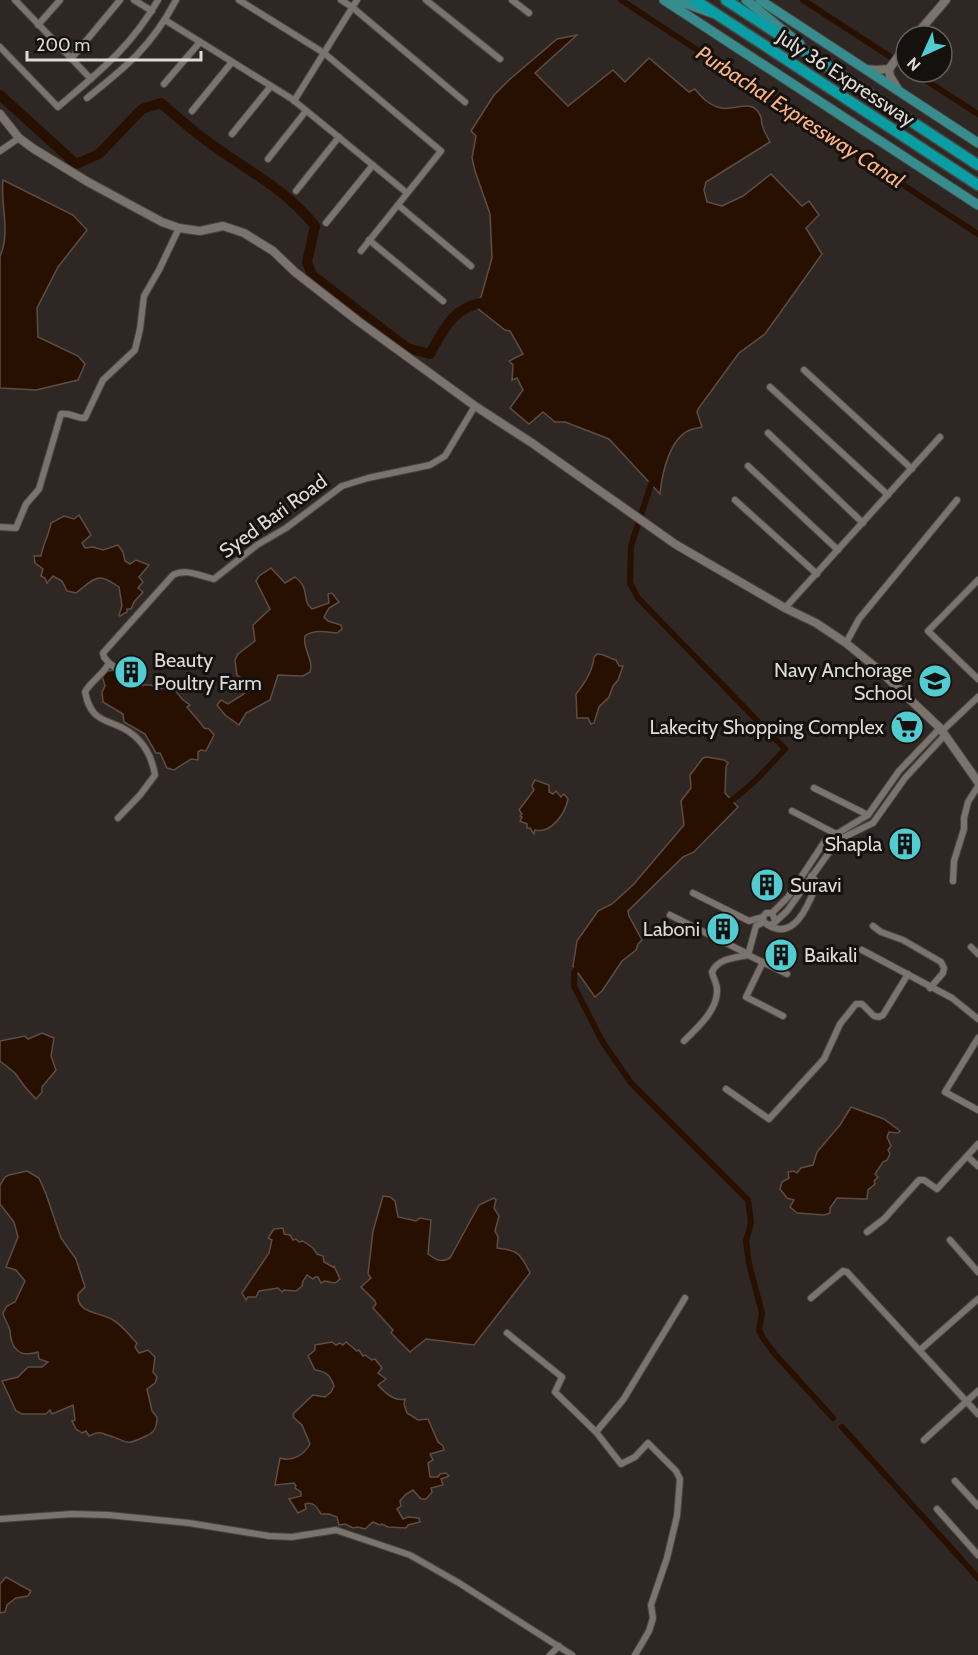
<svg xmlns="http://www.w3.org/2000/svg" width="978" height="1655" font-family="Cabin,sans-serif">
<rect width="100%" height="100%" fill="#2e2723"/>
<g fill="#281001" stroke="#5f4d41" stroke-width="1.5">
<path d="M 577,35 L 535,73 L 568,106 L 613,70 L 625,82 L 649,58 L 689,92 L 695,89 C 702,98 709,105 721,108 C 734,111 752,98 760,115 C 762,118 761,121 762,124 C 763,130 767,136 770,142 L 706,182 L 704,190 L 707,202 L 722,206 L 743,196 L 771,174 L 802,206 L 809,201 L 819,215 L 806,228 L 822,254 L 765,334 L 739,353 L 698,409 L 697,412 L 702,427 C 699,428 696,428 693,429 C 670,435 662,473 660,494 L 609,439 L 565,422 L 555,422 L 543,412 L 529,424 L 510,408 L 523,390 L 517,378 L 512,380 L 513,365 L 509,361 L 523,354 L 510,331 L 505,330 L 472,304 L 481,297 L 492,258 L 490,214 L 475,171 L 472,158 L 476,136 L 471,131 L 494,95 L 509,80 L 557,39 Z"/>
<path d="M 3,180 L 73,215 L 87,230 L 58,267 L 37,308 L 38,337 L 78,356 L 85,364 L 78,380 L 36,390 L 0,388 L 0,256 C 11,233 0,202 3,180 Z"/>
<path d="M 79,515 L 91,535 L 82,543 L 85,548 L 93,547 L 103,550 L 118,545 L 123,552 L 125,561 L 130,564 L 136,560 L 149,565 L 139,577 L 143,582 L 138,588 L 143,592 L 134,602 L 131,609 L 127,609 L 127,612 L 120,616 L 119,615 L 122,606 L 119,587 C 97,571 96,578 76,593 L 67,591 L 62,581 L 53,576 L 47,583 L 45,578 L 41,576 L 43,569 L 35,563 L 34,556 L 41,556 C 43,544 49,535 51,523 L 64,516 L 74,519 Z"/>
<path d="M 271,568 L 285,583 L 295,577 C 312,590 300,599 312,609 L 329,603 L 328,594 L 332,593 L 339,602 L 329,608 L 324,617 L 328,621 L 341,625 L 342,629 L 337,633 C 327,632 314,629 305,636 C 302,649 314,659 310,672 L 303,676 L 278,675 L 270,700 L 246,713 L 239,725 L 225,715 L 217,705 L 221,700 L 228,704 L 244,694 L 248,689 L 246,681 L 237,675 L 235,660 L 238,654 L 255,641 L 253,625 L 270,609 L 256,581 L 259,576 Z"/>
<path d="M 597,654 C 604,653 609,659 616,660 L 619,666 L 623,666 L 618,680 L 613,686 L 609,697 L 599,707 L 594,723 L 591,724 L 588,718 L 577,718 L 576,694 C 585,683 593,671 594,657 Z"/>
<path d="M 117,669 L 121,677 L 131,684 L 134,681 L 139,685 L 151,685 L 159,689 L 166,688 L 167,685 L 176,685 L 174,689 L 183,700 L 190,705 L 187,707 C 193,715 199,720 204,728 L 209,729 L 214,735 L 206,751 L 201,750 L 198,752 L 198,760 L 191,759 L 174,770 L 167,768 L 160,753 L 156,753 L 145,734 L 124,722 L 123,714 L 103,702 L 102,692 L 105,686 L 102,676 L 105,672 Z"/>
<polygon points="707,757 724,760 728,763 726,767 725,793 738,807 694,852 683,857 628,911 629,916 642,940 638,944 636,950 622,961 602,991 595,997 573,966 577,941 598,911 612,904 633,885 684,825 681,801 691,788 690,775 703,758"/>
<path d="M 535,780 L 549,785 L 549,792 L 553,794 L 556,791 L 561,797 L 564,794 L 568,799 C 565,814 551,834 535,830 L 534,834 L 530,828 L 527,828 L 527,824 L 520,821 L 522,817 L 520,816 L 522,814 L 519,810 L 534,790 L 532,786 Z"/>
<polygon points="42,1033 54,1038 51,1056 56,1070 42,1087 42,1092 36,1099 25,1087 15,1073 0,1061 0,1041 25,1036 28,1039"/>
<polygon points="851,1107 884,1119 900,1131 898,1133 889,1132 887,1137 891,1146 888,1150 890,1154 887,1160 883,1162 875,1174 878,1177 874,1181 875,1184 868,1190 867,1199 837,1198 830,1208 830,1213 824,1215 797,1213 790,1207 794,1200 787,1198 780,1189 782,1182 789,1178 788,1172 794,1171 797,1173 801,1168 813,1165 817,1152 840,1125"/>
<path d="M 27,1171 L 39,1178 L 46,1194 L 61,1238 L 76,1259 L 85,1287 L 78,1294 C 76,1314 101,1312 113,1320 C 122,1325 129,1335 137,1343 L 135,1347 L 139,1353 L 148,1350 L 155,1357 L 153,1372 L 157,1377 L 155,1383 L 147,1389 L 152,1411 L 157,1417 C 157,1427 155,1432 146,1436 C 122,1448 128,1440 107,1435 C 104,1434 101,1432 97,1433 C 94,1433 92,1435 89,1436 L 86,1431 L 82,1433 L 76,1429 L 72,1421 L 75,1420 L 73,1405 L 52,1414 L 50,1410 L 46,1414 L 22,1414 L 16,1411 L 2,1381 L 18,1377 L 28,1367 L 42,1367 L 48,1362 L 39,1359 L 38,1352 C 20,1358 11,1349 10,1331 C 9,1325 4,1319 3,1313 L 7,1306 L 15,1302 L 25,1281 L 16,1270 L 6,1267 L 18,1237 L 14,1222 L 0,1204 L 0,1185 L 5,1177 L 9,1175 Z"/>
<path d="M 383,1196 L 390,1197 L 395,1201 L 398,1217 L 416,1221 L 420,1218 L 431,1220 L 428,1254 C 436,1260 441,1263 450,1258 L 479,1205 L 494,1198 L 496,1200 L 494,1208 L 499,1216 L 495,1231 L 498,1237 L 497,1248 C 518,1250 521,1254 530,1273 L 474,1345 L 426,1339 L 410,1352 L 391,1333 L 393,1330 L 373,1308 L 376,1304 L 375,1301 L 361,1287 L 371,1278 L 368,1274 L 373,1231 Z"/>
<polygon points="283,1228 284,1234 290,1235 293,1240 296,1239 299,1242 303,1241 313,1248 317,1254 323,1256 324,1262 333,1267 334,1266 340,1279 335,1283 325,1281 321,1283 318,1277 315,1277 313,1279 307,1275 303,1281 302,1286 296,1291 284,1290 282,1292 278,1288 259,1291 256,1297 248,1297 246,1300 242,1293 269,1253 272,1240 268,1238 274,1229"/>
<path d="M 332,1342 L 336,1345 L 340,1343 L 343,1345 L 346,1342 L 357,1351 L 359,1350 L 363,1356 L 365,1355 L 372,1360 L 375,1359 L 382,1368 L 378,1373 L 386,1379 L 378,1385 C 385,1393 395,1402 405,1399 L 404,1404 L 407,1413 L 418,1420 L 428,1419 L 438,1442 L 443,1446 L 444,1450 L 430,1454 L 433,1460 L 428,1463 L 430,1477 L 438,1477 L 440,1474 L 446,1473 L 449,1476 L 441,1479 L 443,1485 L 431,1488 L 432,1492 L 426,1499 L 421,1499 L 413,1490 L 406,1494 L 400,1501 L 401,1506 L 397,1509 L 403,1519 L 408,1517 L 419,1518 L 420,1522 L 408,1525 L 406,1528 L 388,1527 L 382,1524 L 380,1525 L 373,1522 L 365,1529 L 358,1527 L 353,1528 L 345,1524 L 339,1525 L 337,1517 L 329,1514 L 321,1514 C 317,1507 313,1501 305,1504 L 306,1509 L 298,1513 L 289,1499 L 301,1496 L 301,1492 L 295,1488 L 296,1486 L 294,1483 L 275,1485 L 280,1458 C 292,1462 304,1455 310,1444 L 302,1425 L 293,1417 L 294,1413 L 313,1395 L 325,1397 L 331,1392 L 334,1386 C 330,1375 327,1372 315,1370 L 308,1356 L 315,1350 L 315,1345 Z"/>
<polygon points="6,1577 31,1591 28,1596 16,1598 7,1605 5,1612 0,1613 0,1584"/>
</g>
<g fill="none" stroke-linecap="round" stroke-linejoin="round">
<g stroke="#281001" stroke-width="6">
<polyline points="621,0 978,234"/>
<polyline points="803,0 906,67"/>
<polyline points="913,72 978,114"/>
<path d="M 653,478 L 631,546 L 630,583 L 638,598 L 785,749 C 766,770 749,789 726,804"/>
<polyline points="580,963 574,973 574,986 602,1041 631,1083 748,1200 751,1223 746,1241 749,1264 762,1313 759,1330 763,1338 774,1353 833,1418"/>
<polyline points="842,1427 978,1578"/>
</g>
<path stroke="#281001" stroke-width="10" d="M 0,95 L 76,164 L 99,154 L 142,109 L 161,103 C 177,117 193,131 211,144 C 247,170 287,190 315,226 L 307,262 L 312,275 L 407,348 L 430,354 C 444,328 454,306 486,302"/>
<g stroke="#4a4541" stroke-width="8">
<g id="minor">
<polyline points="15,0 91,79"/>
<polyline points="134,0 152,11"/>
<polyline points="239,0 324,53 441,151 361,251"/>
<polyline points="341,0 352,7 465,102"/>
<polyline points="426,0 500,59"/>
<polyline points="512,0 529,13"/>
<polyline points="165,20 292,99 407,193"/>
<polyline points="38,25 60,0"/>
<path d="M 0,47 L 58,107 C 99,72 131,47 158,0"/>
<polyline points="71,59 120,0"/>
<polyline points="164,84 200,42"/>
<path d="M 87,98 C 127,66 151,47 176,0"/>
<polyline points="294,101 357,0"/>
<polyline points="192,111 232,62"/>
<polyline points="232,134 271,86"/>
<polyline points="0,151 19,138"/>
<polyline points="268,159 306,111"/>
<polyline points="296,191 339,137"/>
<polyline points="398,205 471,266"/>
<polyline points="326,223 373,165"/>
<polyline points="369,240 443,301"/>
<polyline points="804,370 912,469"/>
<polyline points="770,387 888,495"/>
<polyline points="768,433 863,523"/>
<polyline points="748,466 838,550"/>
<polyline points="735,500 817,574"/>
<path d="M 0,527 L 16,528 L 26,504 L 39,489 L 61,414 C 70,412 77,419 85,418 L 103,380 L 135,350 L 140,329 L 144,296 L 159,270 L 179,228"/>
<polyline points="978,580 928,631 978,679"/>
<polyline points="785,608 940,437"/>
<polyline points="846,643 859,619 957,500"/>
<polyline points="109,663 122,673"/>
<polyline points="942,731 978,697"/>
<polyline points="814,788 868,815"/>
<polyline points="792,811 836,834"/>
<path d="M 118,818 L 140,795 L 155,775 C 151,751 139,734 116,725 C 109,722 101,720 95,714 C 89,708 87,701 85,692 C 91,681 103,675 109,663 L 104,657 L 103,653 L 173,575 C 186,568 200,576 214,579 L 257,545 L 286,528 L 342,486 L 368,478 L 430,465 L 445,456 L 475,406"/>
<polyline points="953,881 954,861 964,829 964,818 968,802 978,786"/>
<polyline points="693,893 749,921 763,917"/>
<polyline points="772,913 788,897 825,841 868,815 899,771 940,728"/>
<polyline points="670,915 748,954"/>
<polyline points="775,920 772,913 766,913 763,917 764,922 768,925 773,924 787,911 838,840 873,823 905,778 945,735"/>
<polyline points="764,922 756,926 748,955 787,974"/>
<path d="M 768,925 C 794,941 808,906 816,886 L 816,881 L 811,876"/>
<polyline points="873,926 881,932 903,940 941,962 944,968 943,973 930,988"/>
<polyline points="971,947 978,954"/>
<polyline points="862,950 952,998 978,1019"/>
<polyline points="763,962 746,997 783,1016"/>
<polyline points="978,1038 945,1092 978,1110"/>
<path d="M 684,1041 C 697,1028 718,1010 717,990 C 717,983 713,978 712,972 C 718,958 735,958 748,955"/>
<polyline points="726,1089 769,1119 824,1059 840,1024 856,1004 862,1004 874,1016 879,1017 883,1015 908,974"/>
<polyline points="978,1144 967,1156 978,1166"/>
<polyline points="867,1232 884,1219 919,1180 924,1180 937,1189 967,1156"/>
<polyline points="950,1240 978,1272"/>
<polyline points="811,1298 843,1271 847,1272 978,1414"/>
<polyline points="507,1333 562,1377 555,1392 596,1432 621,1464 635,1457 648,1443 676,1471 680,1479 677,1516 667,1558 651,1605 653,1618 649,1631 635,1655"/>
<polyline points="920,1350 978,1299"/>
<polyline points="596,1432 623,1400 685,1298"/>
<polyline points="924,1440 978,1391"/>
<polyline points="955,1481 978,1506"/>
<polyline points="937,1509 978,1555"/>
<polyline points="0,1519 72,1514 108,1515 189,1523 269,1536 292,1537 336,1530 410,1555 459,1583 572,1655"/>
<polyline points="550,1655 559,1646"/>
</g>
</g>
<g stroke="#4a4541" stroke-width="10">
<g id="tertiary">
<polyline points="915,36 946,0"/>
<polyline points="866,69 876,70 889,69 906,46"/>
<polyline points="889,69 890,76 898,89"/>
<polyline points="0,114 19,138 34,149 88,182 162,222 179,228 200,231 223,226 244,233 273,251 295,272 358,321 475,406 532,443 675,544 785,608 816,623 846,643 879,670 940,728 978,782"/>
</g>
</g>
<g stroke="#4a4541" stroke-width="11">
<g id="primary">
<polyline points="664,0 978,205"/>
<polyline points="676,0 712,13"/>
<polyline points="746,0 800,44"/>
<polyline points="760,0 978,143"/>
</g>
</g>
<g stroke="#4a4541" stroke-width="13">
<g id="motorway">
<polyline points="695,0 978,185"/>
<polyline points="726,0 978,165"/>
</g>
</g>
<use href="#minor" stroke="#7b736e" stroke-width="6"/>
<use href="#tertiary" stroke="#7b736e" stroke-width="8"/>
<use href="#primary" stroke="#378d8e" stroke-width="9"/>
<use href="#motorway" stroke="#099ea3" stroke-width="10"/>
</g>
<defs>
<g id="building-disc" transform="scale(1.725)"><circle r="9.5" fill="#51ccd1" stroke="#14110f"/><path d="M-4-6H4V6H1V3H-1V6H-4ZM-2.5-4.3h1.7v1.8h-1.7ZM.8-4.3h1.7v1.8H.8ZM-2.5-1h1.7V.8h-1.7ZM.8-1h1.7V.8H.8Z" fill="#111"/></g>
<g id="school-disc" transform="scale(1.725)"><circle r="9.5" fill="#51ccd1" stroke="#14110f"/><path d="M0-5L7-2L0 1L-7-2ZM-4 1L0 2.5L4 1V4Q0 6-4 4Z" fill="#111"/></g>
<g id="supermarket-disc" transform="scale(1.725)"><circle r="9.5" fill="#51ccd1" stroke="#14110f"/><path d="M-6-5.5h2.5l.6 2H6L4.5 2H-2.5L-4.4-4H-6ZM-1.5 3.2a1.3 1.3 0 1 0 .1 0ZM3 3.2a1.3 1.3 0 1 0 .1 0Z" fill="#111"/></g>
</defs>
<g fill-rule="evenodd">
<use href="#building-disc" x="131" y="672"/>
<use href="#school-disc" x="935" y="681"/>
<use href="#supermarket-disc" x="907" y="727"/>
<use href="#building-disc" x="905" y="844"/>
<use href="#building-disc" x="767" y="885"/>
<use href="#building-disc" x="723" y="929"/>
<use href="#building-disc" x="781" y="955"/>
</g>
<g text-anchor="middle" stroke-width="6" stroke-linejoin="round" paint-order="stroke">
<g font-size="20" fill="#dfdad7" stroke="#14110f">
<text transform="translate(846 78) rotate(33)" y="7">July 36 Expressway</text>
<text transform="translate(273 516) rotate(-36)" y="7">Syed Bari Road</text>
</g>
<g font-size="20" fill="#dfdad7" stroke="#14110f" text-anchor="end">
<text x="154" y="667" text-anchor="start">Beauty<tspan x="154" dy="23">Poultry Farm</tspan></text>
<text x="912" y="677">Navy Anchorage<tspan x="912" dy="23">School</tspan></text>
<text x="884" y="734">Lakecity Shopping Complex</text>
<text x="882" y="851">Shapla</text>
<text x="790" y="892" text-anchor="start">Suravi</text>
<text x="700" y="936">Laboni</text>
<text x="804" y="962" text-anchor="start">Baikali</text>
</g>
<g font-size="21" font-style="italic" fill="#ffb37f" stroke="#14110f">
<text transform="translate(800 117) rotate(33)" y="7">Purbachal Expressway Canal</text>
</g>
</g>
<g transform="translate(924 54) rotate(225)"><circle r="28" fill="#14110f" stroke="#65615f" stroke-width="1.5"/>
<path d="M0-4.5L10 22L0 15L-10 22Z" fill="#51ccd1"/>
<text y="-9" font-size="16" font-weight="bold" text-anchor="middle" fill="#dfdad7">N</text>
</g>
<path d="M27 51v9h174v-9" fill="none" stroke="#dfdad7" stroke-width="3"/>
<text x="36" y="51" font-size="18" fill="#dfdad7" stroke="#14110f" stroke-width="4.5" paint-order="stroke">200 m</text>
</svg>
